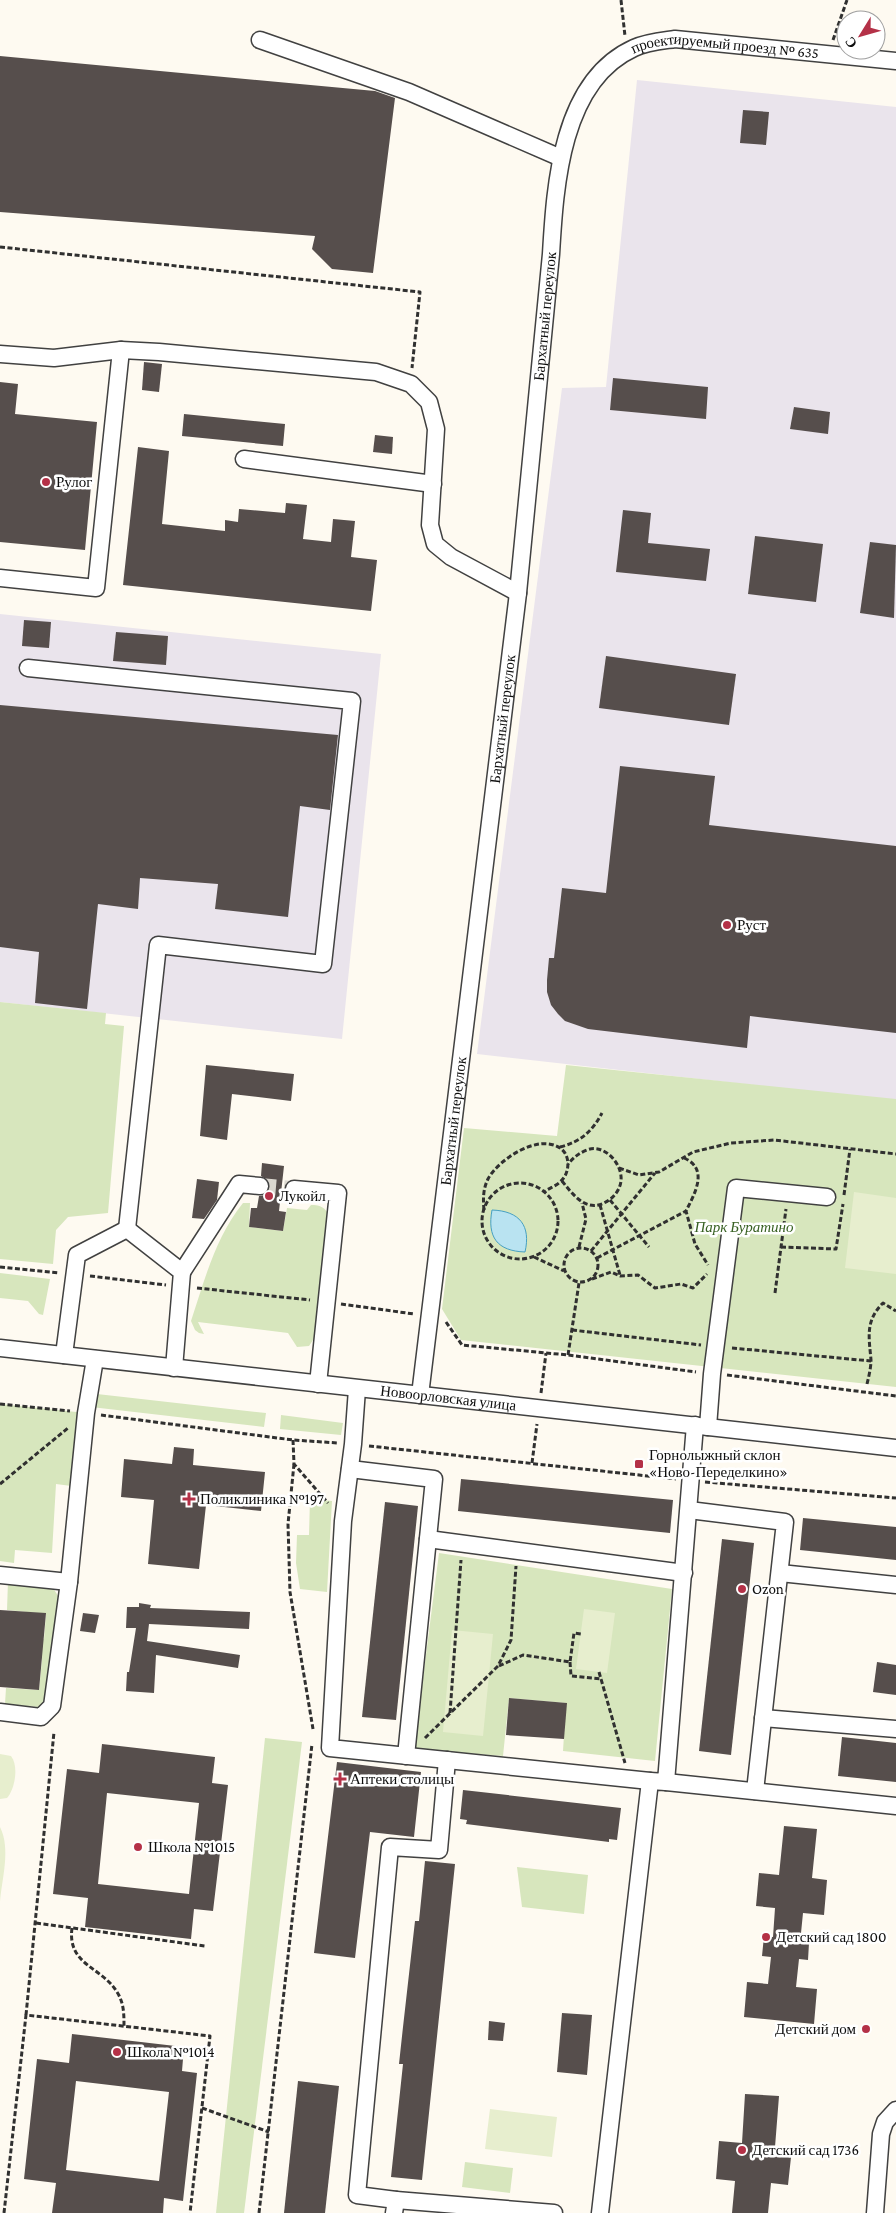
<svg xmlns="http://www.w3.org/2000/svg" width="896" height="2213" font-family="'Crimson Pro',serif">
<rect width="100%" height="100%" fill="#fefaf1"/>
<g fill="#eae4ec">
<polygon points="637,80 896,107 896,1101 477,1054 562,388 606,387"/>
<polygon points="0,614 381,654 342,1039 0,1002"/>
</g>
<g fill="#d7e6bd">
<polygon points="0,1002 106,1013 105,1024 124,1026 108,1213 68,1217 56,1230 53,1264 0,1259"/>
<polygon points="566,1065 896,1099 896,1387 461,1340 442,1309 464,1128 557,1136"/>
<path d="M 243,1203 L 250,1203 L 249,1227 L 283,1231 L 287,1208 L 307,1210 L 311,1205 C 319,1205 323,1206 328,1213 L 315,1337 L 309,1346 L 297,1347 L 288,1333 L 198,1322 L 204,1334 L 199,1333 L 195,1330 L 191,1321 C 205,1279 215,1238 243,1203 Z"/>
<polygon points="0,1273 50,1279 43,1315 39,1314 28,1301 0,1298"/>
<polygon points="97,1394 266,1413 264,1427 91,1407"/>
<polygon points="0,1404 86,1413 79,1487 56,1484 52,1553 15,1550 14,1563 0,1561"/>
<polygon points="281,1415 343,1423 341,1435 280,1429"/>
<polygon points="310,1499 332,1501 327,1592 300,1589 296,1563 297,1535 309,1535"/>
<polygon points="439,1553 672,1589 655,1761 563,1751 566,1703 509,1698 503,1756 414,1749"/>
<polygon points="8,1581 53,1588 60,1599 46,1702 38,1707 5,1704 6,1688 39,1690 42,1660 29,1638 44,1639 46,1614 7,1610"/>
<polygon points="265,1738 302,1742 244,2213 216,2213"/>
<polygon points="517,1867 588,1875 584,1914 522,1907"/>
<polygon points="465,2162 513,2168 510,2193 462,2187"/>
</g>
<g fill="#e7eece">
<polygon points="854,1192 896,1198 896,1274 845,1268"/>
<polygon points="584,1609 615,1613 607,1673 576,1669"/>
<polygon points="452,1630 493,1634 483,1736 443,1732"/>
<path d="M 0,1754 L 11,1756 C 19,1766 15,1789 7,1798 L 0,1799 Z"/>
<path d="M 0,1827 C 11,1849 2,1878 0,1902 Z"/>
<polygon points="490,2109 557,2117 552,2157 485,2149"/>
</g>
<path fill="#b9e3f1" stroke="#46a0c2" d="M 492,1210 C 520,1211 531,1226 525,1252 C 497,1251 487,1237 492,1210 Z"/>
<g fill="#564e4c" fill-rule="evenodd">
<polygon points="0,56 375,91 395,98 373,273 332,269 312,249 315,236 0,212"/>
<polygon points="743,110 769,112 766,145 740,143"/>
<polygon points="144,362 162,364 159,392 142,390"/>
<polygon points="613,378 708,387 706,419 610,410"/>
<polygon points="0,382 18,384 15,414 97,422 85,550 0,542"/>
<polygon points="794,407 830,412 828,434 790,429"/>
<polygon points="184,414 285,424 283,446 182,436"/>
<polygon points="375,435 393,437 392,454 373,452"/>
<polygon points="138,447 169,451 162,524 225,531 225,520 238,522 239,509 285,513 286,503 307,505 303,539 331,542 333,519 355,521 351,557 377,560 371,611 123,585"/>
<polygon points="623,510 651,513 648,543 710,549 706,581 616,572"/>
<polygon points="755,536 823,544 816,602 748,594"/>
<polygon points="870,542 896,545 894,618 860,613"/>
<polygon points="24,620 51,622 49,648 22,646"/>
<polygon points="116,632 168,636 166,665 113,661"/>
<polygon points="606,656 736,674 729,725 599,708"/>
<polygon points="0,705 338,735 330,810 300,806 288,917 215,909 218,884 140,878 138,909 98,904 87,1009 35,1003 39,952 0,947"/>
<polygon points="620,766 715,776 709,825 896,846 896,1033 750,1016 747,1048 588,1029 565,1021 558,1014 551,1005 547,992 547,980 549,958 554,958 562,888 606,893"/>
<polygon points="206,1065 294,1074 291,1101 232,1094 227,1140 200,1136"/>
<polygon points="262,1163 284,1166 279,1211 286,1212 283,1231 249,1227 251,1208 257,1208 259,1196 265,1195 270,1187 269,1181 261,1176"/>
<polygon points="197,1179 219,1182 217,1200 204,1219 192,1218"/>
<polygon points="174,1447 194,1449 193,1465 265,1472 261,1511 206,1505 199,1569 148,1564 154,1500 121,1497 124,1459 172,1464"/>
<polygon points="461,1479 673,1500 670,1533 458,1511"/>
<polygon points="385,1502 418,1506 396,1720 362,1717"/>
<polygon points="803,1518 896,1527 896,1560 800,1550"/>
<polygon points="722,1539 754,1543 731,1755 699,1751"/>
<polygon points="139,1603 151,1605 150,1608 250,1612 249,1629 149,1624 147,1641 240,1655 238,1668 156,1655 154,1693 126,1691 127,1672 129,1672 136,1628 126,1628 127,1607 139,1607"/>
<polygon points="0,1610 46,1613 39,1690 0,1687"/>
<polygon points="83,1613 99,1615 95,1633 80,1631"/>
<polygon points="877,1662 896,1665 896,1695 873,1692"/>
<polygon points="509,1698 567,1703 564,1739 506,1735"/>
<polygon points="842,1737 896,1743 896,1782 838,1776"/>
<path d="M 102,1744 L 215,1757 L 212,1783 L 228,1785 L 213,1911 L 194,1909 L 191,1939 L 85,1927 L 88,1898 L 53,1894 L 67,1769 L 99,1773 ZM 107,1793 L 199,1803 L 189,1894 L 98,1884 Z"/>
<polygon points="337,1762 421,1772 414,1837 370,1832 355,1958 314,1953"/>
<polygon points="463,1790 621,1808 617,1840 609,1839 609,1842 466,1824 467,1820 460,1819"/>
<polygon points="784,1826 817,1829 812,1878 827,1880 824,1915 803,1913 800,1943 809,1943 808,1960 799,1959 796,1987 817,1989 814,2024 744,2017 747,1982 768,1984 771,1957 762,1956 764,1936 773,1937 775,1908 756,1906 759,1873 779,1875"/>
<polygon points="425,1861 455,1864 422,2180 391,2177 403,2064 399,2064 403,2027 415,1921 419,1921"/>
<polygon points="562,2013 592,2015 587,2075 557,2072"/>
<polygon points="489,2021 505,2023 503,2041 488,2040"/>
<path d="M 72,2034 L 184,2047 L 182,2071 L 197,2073 L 183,2201 L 164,2198 L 163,2213 L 52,2213 L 56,2183 L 24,2179 L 37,2059 L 69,2063 ZM 76,2081 L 169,2092 L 159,2181 L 66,2170 Z"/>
<polygon points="298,2081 339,2086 325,2213 284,2213"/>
<polygon points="745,2094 779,2096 775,2147 792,2148 788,2185 771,2183 768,2213 732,2213 735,2181 716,2179 719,2141 742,2143"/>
</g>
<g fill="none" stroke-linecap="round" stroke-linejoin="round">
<polyline stroke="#dad7cf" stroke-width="16" stroke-dasharray="16 8" stroke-linecap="butt" points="260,1186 294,1189"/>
<g stroke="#414141" stroke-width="19">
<g id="minor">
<polyline points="260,40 409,92 561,158"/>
<polyline points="0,354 54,358 121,350 159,352 376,372 411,384 429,402 436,429 430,525 435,544 451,557 518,593"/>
<polyline points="244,459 433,484"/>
<polyline points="0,578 96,588 121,350"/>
<polyline points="28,668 352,701 323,964 158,945 127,1229"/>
<polyline points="294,1189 338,1193 318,1384"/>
<polyline points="182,1272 239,1184 260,1186"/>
<path id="s1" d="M 0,1348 L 896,1448"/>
<polyline points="64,1355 77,1255 127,1229 182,1272 174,1368"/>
<polyline points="357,1389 353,1444 343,1521 330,1748 650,1781"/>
<path id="s2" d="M 420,1395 L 518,593 L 551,254 C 555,186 561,81 634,48 C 647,42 661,41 675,39 L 896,61"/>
<polyline points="708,1427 712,1374 736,1188 827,1197"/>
<polyline points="350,1469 434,1479 406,1756"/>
<polyline points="689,1510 785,1522 755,1791"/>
<polyline points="428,1539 684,1573"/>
<polyline points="780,1573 896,1585"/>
<polyline points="0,1575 69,1582"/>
<polyline points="0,1712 41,1717 52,1706 69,1582 86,1413 95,1359"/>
<polyline points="763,1718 896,1729"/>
<polyline points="666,1782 896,1806"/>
<polyline points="396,2200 554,2213"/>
<polyline points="394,2213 396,2200 357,2195 390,1847 439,1850 447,1760"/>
<polyline points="600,2213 650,1781 666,1782 695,1425"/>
<polyline points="875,2213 881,2134 885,2122 896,2110"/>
</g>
</g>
<g stroke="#303030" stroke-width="3" stroke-dasharray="5 2.5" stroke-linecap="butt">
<polyline points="621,0 625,36"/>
<polyline points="833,40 847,0"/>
<polyline points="0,247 420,292 412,368"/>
<path d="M 560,1147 C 580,1142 592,1132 602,1113"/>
<path d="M 684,1158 C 709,1169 695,1193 686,1211 L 695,1244 L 708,1265"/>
<polyline points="619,1168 639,1175 659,1172 693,1152 731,1143 774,1140 896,1154"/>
<path d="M 562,1181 C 574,1196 588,1215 609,1200 C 615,1196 620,1189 621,1181 C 623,1164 604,1143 587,1150 C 579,1153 573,1158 568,1164"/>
<circle cx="520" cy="1221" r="38"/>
<polyline points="844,1195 850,1149"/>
<polyline points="610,1200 649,1247"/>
<polyline points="600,1205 620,1275"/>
<path d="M 484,1210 C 483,1199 483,1189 488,1179 C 498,1160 538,1133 560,1148 C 571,1155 570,1174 560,1182 C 556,1186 549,1188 544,1192"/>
<polyline points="579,1247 586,1219 582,1203"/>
<polyline points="781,1247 836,1249 843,1204"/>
<circle cx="581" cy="1265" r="17"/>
<polyline points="591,1251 655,1173"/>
<polyline points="534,1257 564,1271"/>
<polyline points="597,1258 686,1211"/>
<polyline points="0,1267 59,1273"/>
<polyline points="90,1276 166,1285"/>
<polyline points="592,1279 611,1272 620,1276 638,1275 655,1288 681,1284 693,1288 707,1274"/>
<polyline points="197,1288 310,1300"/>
<polyline points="775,1293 786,1209"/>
<polyline points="341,1304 414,1314"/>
<polyline points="446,1322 462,1345 568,1355 696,1372"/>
<polyline points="572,1330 701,1345"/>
<polyline points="732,1348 871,1361"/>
<polyline points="568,1355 579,1283"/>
<polyline points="727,1375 896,1396"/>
<path d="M 867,1384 C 869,1376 871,1367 871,1360 C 869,1337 865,1321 883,1303 L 896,1311"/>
<polyline points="541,1393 546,1353"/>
<polyline points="0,1404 70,1411"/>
<polyline points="101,1415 293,1440 338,1443"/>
<polyline points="293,1440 294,1464 328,1503"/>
<polyline points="369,1446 676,1479"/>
<polyline points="532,1463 537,1424"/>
<polyline points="294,1464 288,1524 290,1592 313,1729"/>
<polyline points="705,1482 896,1498"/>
<polyline points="0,1484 68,1428"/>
<polyline points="570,1662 571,1676 602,1679"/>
<polyline points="499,1666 523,1655 570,1662 574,1633 581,1634"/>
<polyline points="599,1672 625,1763"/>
<polyline points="450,1713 461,1560"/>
<polyline points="425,1738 498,1666 511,1640 516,1566"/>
<polyline points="36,1923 205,1946"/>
<path d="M 72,1928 C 67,1965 102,1967 117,1992 C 124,2003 124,2014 124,2027"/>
<polyline points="26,2015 54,1732"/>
<polyline points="202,2108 269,2132"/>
<polyline points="4,2213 26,2015 210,2036 190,2213"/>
<polyline points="259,2213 312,1744"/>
</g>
<use href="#minor" stroke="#fff" stroke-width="16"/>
</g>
<g fill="#b43147" stroke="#fff" stroke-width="2">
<circle cx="46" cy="482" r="5"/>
<circle cx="727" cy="925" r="5"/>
<circle cx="269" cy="1196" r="5"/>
<rect x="634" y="1459" width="10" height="10" rx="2.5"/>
<path d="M186.5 1491.5h5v5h5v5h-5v5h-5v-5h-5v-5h5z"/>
<circle cx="742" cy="1589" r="5"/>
<path d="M337.5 1771.5h5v5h5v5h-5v5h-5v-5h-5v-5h5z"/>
<circle cx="138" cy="1847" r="5"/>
<circle cx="766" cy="1937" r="5"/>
<circle cx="866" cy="2029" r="5"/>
<circle cx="117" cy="2052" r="5"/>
<circle cx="742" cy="2150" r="5"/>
</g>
<g text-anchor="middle" stroke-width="5" stroke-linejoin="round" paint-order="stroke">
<g font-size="15" fill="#0e0e0e" stroke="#fff">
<text dy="5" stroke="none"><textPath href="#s2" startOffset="1474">проектируемый проезд № 635</textPath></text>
<text dy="5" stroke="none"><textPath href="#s2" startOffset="1086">Бархатный переулок</textPath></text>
<text dy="5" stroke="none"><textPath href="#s2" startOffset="681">Бархатный переулок</textPath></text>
<text dy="5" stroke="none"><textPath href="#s2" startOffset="276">Бархатный переулок</textPath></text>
<text dy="5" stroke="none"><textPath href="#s1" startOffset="451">Новоорловская улица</textPath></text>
</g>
<g font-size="15" fill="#0e0e0e" stroke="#fff" text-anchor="start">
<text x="56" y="487">Рулог</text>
<text x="737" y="930">Руст</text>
<text x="279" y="1201">Лукойл</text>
<text x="649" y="1460">Горнолыжный склон<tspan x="649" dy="17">«Ново-Переделкино»</tspan></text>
<text x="200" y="1504">Поликлиника №197</text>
<text x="752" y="1594">Ozon</text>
<text x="350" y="1784">Аптеки столицы</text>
<text x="148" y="1852">Школа №1015</text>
<text x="776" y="1942">Детский сад 1800</text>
<text x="856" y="2034" text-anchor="end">Детский дом</text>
<text x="127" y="2057">Школа №1014</text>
<text x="752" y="2155">Детский сад 1736</text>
</g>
<g font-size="15" font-style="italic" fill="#386123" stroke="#fff">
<text x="744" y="1232">Парк Буратино</text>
</g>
</g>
<g transform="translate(861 35) rotate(233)"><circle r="24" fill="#ffffff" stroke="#9f9f9f"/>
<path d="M0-4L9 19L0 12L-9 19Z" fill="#b43147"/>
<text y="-8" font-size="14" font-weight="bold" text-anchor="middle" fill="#0e0e0e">С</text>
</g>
</svg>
